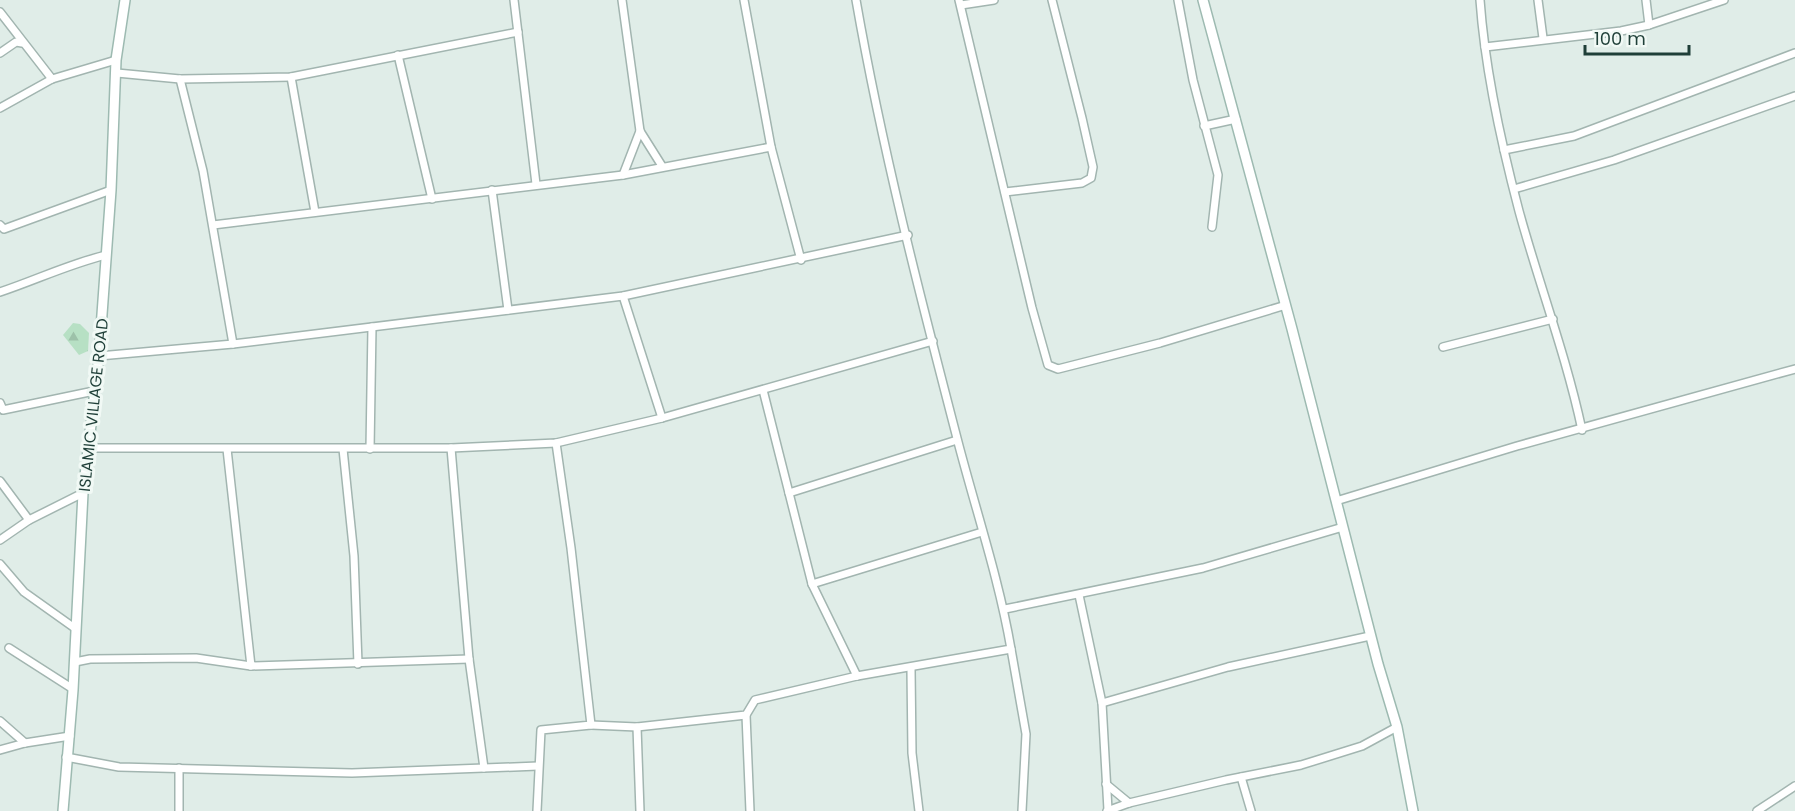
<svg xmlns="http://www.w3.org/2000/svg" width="1795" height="811" font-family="Poppins,sans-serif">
<defs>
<pattern id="forest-firs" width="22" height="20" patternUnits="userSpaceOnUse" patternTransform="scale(1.5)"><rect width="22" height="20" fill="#b7e0c4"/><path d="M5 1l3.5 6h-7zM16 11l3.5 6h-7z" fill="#9dc1a9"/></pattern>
</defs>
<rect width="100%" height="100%" fill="#e0ede8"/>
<polygon fill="url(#forest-firs)" points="73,323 80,324 89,333 88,351 79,355 63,335"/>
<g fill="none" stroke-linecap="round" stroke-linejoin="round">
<g stroke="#a2b5b0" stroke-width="10">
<g id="street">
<polyline points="514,0 536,184"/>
<polyline points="622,0 640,131 662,166"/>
<polyline points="744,0 771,147 801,260"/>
<polyline points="959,0 1032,308 1048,365 1058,369 1160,343 1286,305"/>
<polyline points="1178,0 1193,80 1218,175 1212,227"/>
<path d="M 1480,0 C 1485,70 1501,143 1519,211 C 1539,284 1566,355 1582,430"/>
<polyline points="1538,0 1543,38"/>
<polyline points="1646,0 1649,25"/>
<polyline points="961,5 994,0"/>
<polyline points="0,12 52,79"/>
<polyline points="1485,47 1621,31 1649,25 1724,0"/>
<polyline points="0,53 16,42 22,43"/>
<polyline points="398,55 432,199"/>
<polyline points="117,73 180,79 291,77 518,32"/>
<polyline points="291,77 315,212"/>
<polyline points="180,79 203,171 233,344"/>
<polyline points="0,108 52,79 116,60"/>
<polyline points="1204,126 1236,119"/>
<polyline points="1504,150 1574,136 1795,53"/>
<polyline points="623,175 640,131"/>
<polyline points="1514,189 1614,160 1795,96"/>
<polyline points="492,190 508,310"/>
<polyline points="1005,192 1082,183 1091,178 1093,167 1082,118 1052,0"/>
<polyline points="0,225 4,229 111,190"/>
<polyline points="213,225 623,175 771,147"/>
<path d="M 0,292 C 36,280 69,264 106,255"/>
<polyline points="623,296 662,418"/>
<polyline points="1443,347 1553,319"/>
<polyline points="99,356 233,344 623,296 908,235"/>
<polyline points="763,390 812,584 857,676"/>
<polyline points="0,403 3,410 94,391"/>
<polyline points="88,448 451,448 556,443 662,418 933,341"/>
<polyline points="451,448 469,659 484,768"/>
<polyline points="227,449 251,666"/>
<polyline points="343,449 354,556 358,664"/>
<polyline points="370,449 372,327"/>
<polyline points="0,481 29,520"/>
<polyline points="789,493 957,440"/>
<polyline points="1336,501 1517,446 1795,369"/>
<polyline points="0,540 29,520 83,493"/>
<polyline points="0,564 24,592 76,629"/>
<polyline points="812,584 982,532"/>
<polyline points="1079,595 1102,703 1108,810"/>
<polyline points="1005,609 1203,568 1343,527"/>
<polyline points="9,648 73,689"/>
<polyline points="1011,649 1026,734 1022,811"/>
<polyline points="75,662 90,659 196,658 251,666 469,659"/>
<polyline points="911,669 912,753 919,811"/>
<polyline points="1102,703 1228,667 1370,636"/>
<polyline points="746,715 750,811"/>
<polyline points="0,721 25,743"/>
<path d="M 591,725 L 637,727 L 746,715 L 755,700 L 857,676 L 1011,649 C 999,579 976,511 958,442 C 920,296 882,149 856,0"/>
<polyline points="637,727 640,811"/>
<polyline points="0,750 25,743 70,736"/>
<polyline points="66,757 119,767 352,773 538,766"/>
<polyline points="179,768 179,811"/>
<polyline points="1241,777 1251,811"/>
<polyline points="1106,784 1129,803"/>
<polyline points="537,811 541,730 591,725 571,548 556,443"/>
<polyline points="1107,811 1129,803 1226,780 1301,765 1362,746 1397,727"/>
<polyline points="1757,811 1795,786"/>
</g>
</g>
<g stroke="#9dbab1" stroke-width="12">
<g id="secondary">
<polyline points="1203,0 1292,329 1378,664 1397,727 1413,811"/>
<polyline points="63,811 73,690 83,493 99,356 111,190 116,60 125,0"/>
</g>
</g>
<use href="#street" stroke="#fff" stroke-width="7"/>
<use href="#secondary" stroke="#fff" stroke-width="9"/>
</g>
<g text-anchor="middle" stroke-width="6" stroke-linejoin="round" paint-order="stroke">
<g font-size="16" fill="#1f3f38" stroke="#f1f9f5">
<text transform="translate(93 405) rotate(-84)" y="6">ISLAMIC VILLAGE ROAD</text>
</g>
</g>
<path d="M1585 45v9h104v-9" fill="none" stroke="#1f3f38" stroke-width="3"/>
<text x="1594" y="45" font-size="18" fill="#1f3f38" stroke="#f1f9f5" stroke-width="4.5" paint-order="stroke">100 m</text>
</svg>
